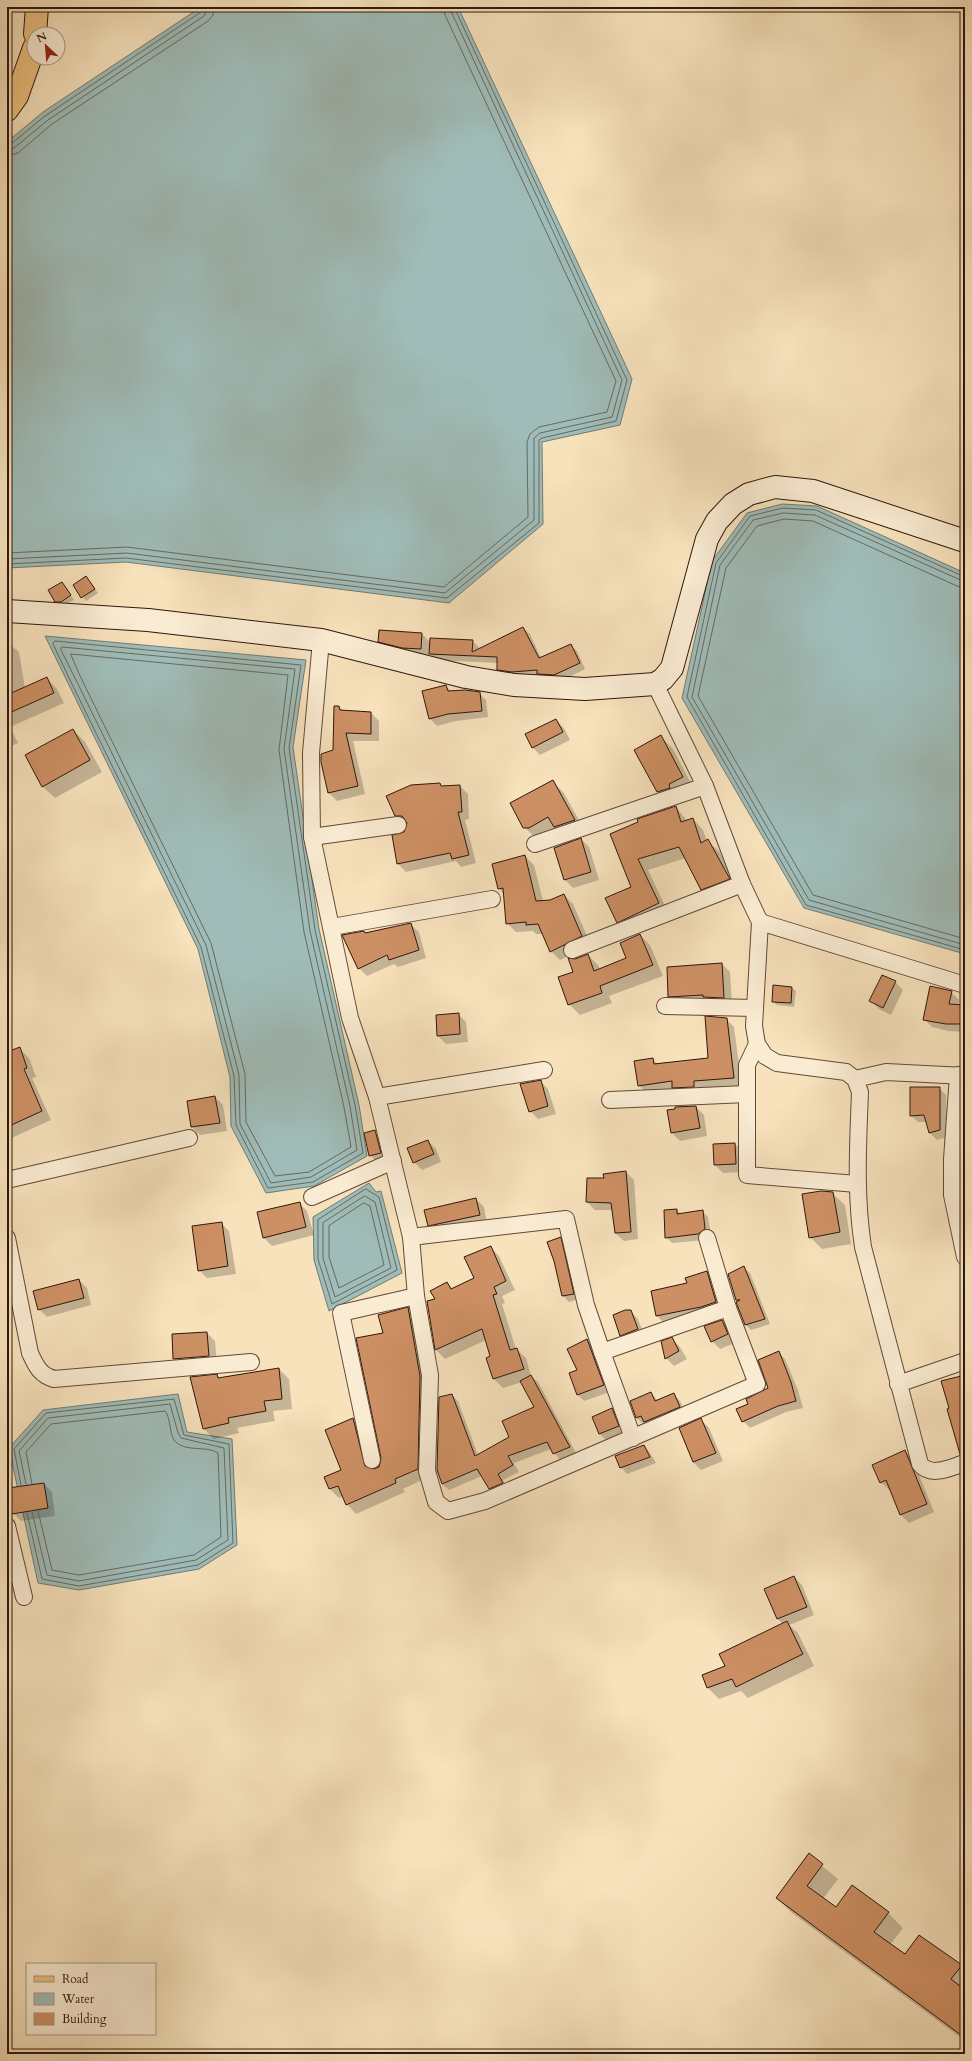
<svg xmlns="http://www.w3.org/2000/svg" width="972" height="2061" font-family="Cardo,serif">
<rect width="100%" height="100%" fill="#f7e2bc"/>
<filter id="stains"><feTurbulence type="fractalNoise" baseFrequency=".005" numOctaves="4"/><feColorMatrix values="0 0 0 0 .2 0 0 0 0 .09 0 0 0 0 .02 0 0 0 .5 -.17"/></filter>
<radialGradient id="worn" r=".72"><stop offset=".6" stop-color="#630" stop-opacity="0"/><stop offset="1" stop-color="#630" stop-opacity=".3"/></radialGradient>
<g fill="#9fbcb8" stroke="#727a73">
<polygon points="201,7 458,7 632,379 620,425 542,442 543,524 449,603 126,562 7,568 7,142 43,112"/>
<polygon points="782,504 817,506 965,573 965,954 804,908 682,698 712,561 747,513"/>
<polygon points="45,636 306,660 293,747 319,929 359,1105 367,1156 314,1186 266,1193 231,1126 230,1077 198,949"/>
<polygon points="369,1183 376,1192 381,1191 402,1273 329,1311 314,1260 313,1217"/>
<polygon points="178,1394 187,1432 232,1439 237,1545 199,1569 79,1590 38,1583 9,1448 43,1410"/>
</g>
<g fill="#0003">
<polygon points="86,577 98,593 86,601 74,585"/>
<polygon points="62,583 74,600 65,605 60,605 56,601"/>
<polygon points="523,628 530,634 541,658 570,645 577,651 585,669 561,681 504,675 498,669 498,663 436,660 429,653 429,656 387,649 379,641 422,634 431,643 472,641 479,647 478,650"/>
<polygon points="7,642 19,652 25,688 47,679 57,689 64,703 10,727 18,743 7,748"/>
<polygon points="446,686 452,692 479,693 486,700 488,717 456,721 437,726 430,719 423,692"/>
<polygon points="339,707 343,711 371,713 379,721 379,741 353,741 365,794 337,801 329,793"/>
<polygon points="556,720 564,728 570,740 540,755 532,747"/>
<polygon points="73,730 85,742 102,772 55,798 42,786"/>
<polygon points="661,737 673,749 694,789 670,804 658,792"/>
<polygon points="552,781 564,793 586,833 537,839 524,827"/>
<polygon points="440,784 443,787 460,786 468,794 469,819 465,820 476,863 461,867 456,861 406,872 398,864 393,836 405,833 408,824 405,823 396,815"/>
<polygon points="676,807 687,821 693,819 703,830 707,841 719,851 739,889 713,900 702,889 686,858 648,870 669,914 628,933 617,922 632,887 611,834"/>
<polygon points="581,839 589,847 599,880 573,888 565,880"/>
<polygon points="525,856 534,865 543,901 550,901 564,895 573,904 591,945 560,960 551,951 543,934 536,934 533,931 516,932 507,923 505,895 499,889"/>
<polygon points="410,924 419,932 426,958 398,967 394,964 367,976 359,968"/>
<polygon points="640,935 650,945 663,976 609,996 612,1003 580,1015 569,1004 575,960 588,955 598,965 600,969 627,958"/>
<polygon points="722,964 730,972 732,1005 677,1004 669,996"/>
<polygon points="895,982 903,990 891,1015 879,1009 871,1001"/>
<polygon points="792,988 796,991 794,1007 777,1005 773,1001"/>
<polygon points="951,992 959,1000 958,1005 965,1006 965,1032 948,1031 932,1027 924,1019"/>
<polygon points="458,1014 466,1022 468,1042 446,1044 438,1036"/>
<polygon points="726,1019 734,1027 742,1086 647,1094 639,1085 653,1059 658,1065 709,1059"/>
<polygon points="19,1048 29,1058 36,1077 32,1078 51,1120 7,1140 7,1053"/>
<polygon points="540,1081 548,1089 556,1114 538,1119 530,1111"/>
<polygon points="939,1088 946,1095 947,1137 937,1140 930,1133 927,1122 918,1122 911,1115"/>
<polygon points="215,1097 223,1105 227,1131 200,1135 192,1127 188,1102"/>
<polygon points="696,1107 704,1115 707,1136 680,1141 672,1133"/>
<polygon points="375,1132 383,1140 388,1161 378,1163 370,1155"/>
<polygon points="428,1141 436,1149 441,1162 422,1170 414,1162"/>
<polygon points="735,1144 743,1152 743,1172 723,1173 715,1165"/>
<polygon points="626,1172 634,1180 638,1239 624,1241 615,1233 613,1210 595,1210 587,1202 605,1179"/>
<polygon points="832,1193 845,1205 851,1244 822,1249 810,1237"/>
<polygon points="476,1199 484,1207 487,1223 436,1233 428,1225"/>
<polygon points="299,1203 307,1211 314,1235 272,1246 264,1238"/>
<polygon points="677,1210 681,1214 702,1211 708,1217 711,1235 705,1240 672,1243 666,1237"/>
<polygon points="221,1223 229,1231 236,1274 207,1278 199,1270"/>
<polygon points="560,1238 566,1244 579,1299 569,1302 563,1296 555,1260"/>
<polygon points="490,1247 499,1256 515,1290 502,1296 505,1303 502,1304 516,1349 526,1358 531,1376 538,1382 576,1453 560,1460 551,1449 514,1463 519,1472 503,1480 508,1489 496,1495 489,1489 482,1476 449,1490 442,1484 438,1470 452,1395 458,1401 478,1455 510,1437 535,1407 522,1382 503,1388 494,1379 488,1358 492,1357 486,1340 445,1359 436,1350 428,1302 436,1299 447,1283 453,1289 475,1278"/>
<polygon points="744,1268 750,1273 770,1324 751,1330 746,1325 736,1300"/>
<polygon points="707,1272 715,1280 724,1310 665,1324 657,1316 652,1291 688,1284"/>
<polygon points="79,1280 87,1288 91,1305 47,1317 39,1309"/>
<polygon points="408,1309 417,1318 429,1386 426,1478 403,1489 405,1492 356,1514 347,1504 344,1496 339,1498 330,1489 343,1471 353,1419 362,1429 372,1470 382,1464"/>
<polygon points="7,1311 9,1323 7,1324"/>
<polygon points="630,1311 638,1319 645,1337 629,1343 621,1335"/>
<polygon points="722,1321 730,1329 735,1343 720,1349 712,1341"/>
<polygon points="207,1333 215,1341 217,1364 182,1367 174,1359"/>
<polygon points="672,1339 680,1347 687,1359 674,1366 666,1358"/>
<polygon points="587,1340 593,1346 610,1392 584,1401 578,1395 570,1373 578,1371"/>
<polygon points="778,1352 785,1359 798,1390 803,1408 786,1412 750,1428 743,1421 750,1404 769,1389"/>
<polygon points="279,1369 289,1379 292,1409 273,1411 275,1421 237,1428 239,1433 214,1439 204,1429 217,1375 220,1378"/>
<polygon points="651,1393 658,1401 673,1394 680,1401 686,1414 644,1425 637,1418 631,1401"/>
<polygon points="612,1410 620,1418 626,1434 608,1442 600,1434 593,1418"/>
<polygon points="701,1420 709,1428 723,1461 701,1470 693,1462"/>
<polygon points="644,1446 650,1453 656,1463 627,1474 621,1467"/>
<polygon points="905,1452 913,1460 934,1512 909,1523 901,1515 891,1490 889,1490 881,1482"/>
<polygon points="44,1484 52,1492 55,1516 21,1521 13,1513"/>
<polygon points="794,1577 802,1585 814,1615 789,1625 798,1633 814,1666 748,1698 741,1691 719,1699 708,1688 727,1667 783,1624 778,1619 765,1589"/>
<polygon points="809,1855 838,1879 823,1899 836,1908 888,1913 903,1928 890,1945 905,1956 961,1965 965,1969 965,2041 792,1913 777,1898"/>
</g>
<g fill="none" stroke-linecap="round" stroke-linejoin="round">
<g stroke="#666962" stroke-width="1">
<polyline points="7,145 11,144 45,116 201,12 203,7"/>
<polyline points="7,150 14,148 48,120 204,16 208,7"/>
<polyline points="7,156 18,153 52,124 208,21 213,15 214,7"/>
<polyline points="7,553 127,547 444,587 528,517 527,442 530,434 539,427 607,412 616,381 445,15 443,7"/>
<polyline points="7,559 127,553 445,593 534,520 534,438 540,433 612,417 622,380 449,7"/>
<polyline points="7,564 126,558 447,598 539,523 539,440 542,438 616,421 627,380 454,7"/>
<polyline points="965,577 816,510 783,508 750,516 716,563 687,697 806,905 965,950"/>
<polyline points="965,582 815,515 783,513 753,520 720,565 692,697 809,900 965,945"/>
<polyline points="965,588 957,586 813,521 784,519 757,526 726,568 698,696 813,895 965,939"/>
<polygon points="55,641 301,665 289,748 315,930 355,1105 363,1153 313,1182 268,1188 236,1125 234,1076 201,947 71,682 53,644"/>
<polygon points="62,647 295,669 284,749 310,931 350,1106 357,1150 311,1177 271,1183 240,1124 239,1075 206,945 76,680 61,650"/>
<polygon points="71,654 288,675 279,750 304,932 344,1107 351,1147 309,1172 275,1176 246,1122 245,1074 211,943 81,678"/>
<polygon points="366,1189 379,1197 397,1270 332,1304 318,1259 318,1220"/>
<polygon points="365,1196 375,1202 391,1268 335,1297 323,1258 323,1223"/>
<polygon points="364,1203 370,1206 384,1265 339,1288 329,1257 329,1226"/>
<polyline points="26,1484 19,1451 48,1418 170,1404 178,1433 181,1438 224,1448 228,1540 196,1560 79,1581 47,1575 32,1512"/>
<path d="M 32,1484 L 26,1452 L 51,1424 L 165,1411 C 171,1418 169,1432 174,1440 C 184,1453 206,1445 218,1453 L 221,1537 L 194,1555 L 79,1575 L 52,1570 L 38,1511"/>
<polyline points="21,1485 14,1449 46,1413 174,1399 184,1435 229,1444 233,1543 198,1565 79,1586 42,1579 27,1513"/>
</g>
</g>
<g fill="#cd9064" stroke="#2e160c">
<polygon points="86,576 95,589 81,598 73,585"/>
<polygon points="62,582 71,595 61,602 55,602 48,590"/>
<polygon points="523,627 539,658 571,644 580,663 554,675 537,674 537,670 512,672 497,670 497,657 429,654 430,638 473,640 472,652"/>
<polygon points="379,630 422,633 421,649 402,648 378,642"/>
<polygon points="47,677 54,693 7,714 7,695"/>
<polygon points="446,685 448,691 465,690 480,692 482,711 448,714 429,719 422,691"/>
<polygon points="334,706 339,706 340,710 371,712 371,734 346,733 358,786 328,793 321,762 321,754 333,750"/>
<polygon points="556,719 563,732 532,748 525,734"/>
<polygon points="73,729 90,760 42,787 25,755"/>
<polygon points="661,735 683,777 669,784 670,788 657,792 634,750"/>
<polygon points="553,780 575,820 554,827 548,817 529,828 523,828 510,803"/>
<polygon points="440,783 441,786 460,785 462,812 458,812 469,855 452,859 450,853 397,864 392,835 404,832 407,823 402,816 395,816 386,796 411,785"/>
<polygon points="676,806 681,822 693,818 701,843 708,839 730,879 701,890 679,847 638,859 659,903 617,923 605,898 631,887 610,834 638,822 637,819"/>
<polygon points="581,838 591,872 564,880 554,848"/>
<polygon points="525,855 536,901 550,900 564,894 582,936 550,952 538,924 526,925 526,922 506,924 503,888 498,889 492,864"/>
<polygon points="411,923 419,950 389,960 387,955 358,969 342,935 364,931 365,933"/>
<polygon points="640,934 653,965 600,986 602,993 568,1005 558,977 573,972 568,958 575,959 588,954 594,971 626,958 620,943"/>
<polygon points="722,963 724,998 703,997 703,995 668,997 667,967"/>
<polygon points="882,975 896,981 883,1008 869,1001"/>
<polygon points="773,985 792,987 791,1003 772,1002"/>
<polygon points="930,986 952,991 949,1004 965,1005 965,1024 946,1024 923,1020"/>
<polygon points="459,1013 460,1034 437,1036 436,1015"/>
<polygon points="705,1016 727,1018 734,1078 694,1081 694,1087 672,1088 672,1081 638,1086 634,1061 653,1058 654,1064 708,1058"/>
<polygon points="20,1047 27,1068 24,1069 42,1111 7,1127 7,1052"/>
<polygon points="541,1080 548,1106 529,1112 520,1084"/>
<polygon points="910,1087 940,1087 940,1130 929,1133 924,1115 910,1116"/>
<polygon points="215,1096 220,1123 191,1127 187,1101"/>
<polygon points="696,1106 700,1128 671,1133 667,1110 675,1109 675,1107"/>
<polygon points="375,1130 381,1153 369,1156 364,1133"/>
<polygon points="428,1140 434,1154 413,1163 407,1148"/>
<polygon points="735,1143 736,1164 714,1165 713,1144"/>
<polygon points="626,1171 631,1232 615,1233 611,1203 586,1202 587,1178 604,1178 603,1174"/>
<polygon points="821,1191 833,1192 840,1232 809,1238 802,1194"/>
<polygon points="476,1198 480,1215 428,1226 424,1210"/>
<polygon points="300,1202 306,1227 263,1238 257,1212"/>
<polygon points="677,1209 677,1214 703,1210 705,1229 698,1234 665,1238 664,1210"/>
<polygon points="222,1222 228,1266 198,1271 192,1226"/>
<polygon points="561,1237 574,1294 562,1296 554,1261 547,1242"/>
<polygon points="491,1246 506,1281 494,1287 497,1294 493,1295 510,1350 517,1348 524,1369 493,1379 486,1358 490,1356 482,1329 435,1350 427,1301 435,1299 430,1291 447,1282 451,1289 474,1278 464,1257"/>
<polygon points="744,1266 765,1319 745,1325 736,1302 740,1300 736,1300 728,1274"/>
<polygon points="707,1271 716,1302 701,1307 656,1316 651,1291 687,1283 685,1278"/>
<polygon points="79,1279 84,1298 38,1310 33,1291"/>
<polygon points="408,1307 420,1376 418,1469 395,1479 396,1483 346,1505 338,1486 329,1489 324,1477 341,1470 325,1430 353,1418 365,1466 374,1469 379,1467 381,1458 356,1338 383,1333 378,1315"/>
<polygon points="625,1310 631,1310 638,1329 620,1336 613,1315"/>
<polygon points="722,1320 728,1334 711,1342 704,1326"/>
<polygon points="207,1332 209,1356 173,1359 172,1334"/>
<polygon points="672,1337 679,1351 665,1359 661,1341"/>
<polygon points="587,1339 604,1385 577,1395 569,1373 577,1370 567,1349"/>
<polygon points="779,1351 791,1382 796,1401 778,1406 742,1422 736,1409 748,1404 746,1399 768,1388 758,1360"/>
<polygon points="279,1368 282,1399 264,1401 266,1411 228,1418 229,1423 203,1429 190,1377 217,1374 218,1378"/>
<polygon points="531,1375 570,1447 553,1454 547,1442 508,1456 513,1465 498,1474 503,1483 489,1489 477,1469 442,1484 437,1470 439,1397 452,1394 475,1456 509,1437 502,1421 534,1407 520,1381"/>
<polygon points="965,1375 965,1454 960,1454 947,1409 949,1408 941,1381"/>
<polygon points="651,1392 655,1401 674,1393 680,1407 644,1422 641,1416 636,1418 630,1401"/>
<polygon points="612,1408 619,1426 599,1434 592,1417"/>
<polygon points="701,1418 716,1453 693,1462 679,1428"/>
<polygon points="644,1445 650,1457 620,1468 615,1456"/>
<polygon points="905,1450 927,1504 900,1515 886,1480 880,1483 872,1465"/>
<polygon points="44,1483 48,1508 12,1514 8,1488"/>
<polygon points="794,1576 807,1607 777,1619 764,1589"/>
<polygon points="787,1621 803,1654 736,1687 732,1679 707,1688 702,1675 725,1666 719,1654"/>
<polygon points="809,1853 823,1864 807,1886 836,1907 852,1885 889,1912 874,1932 905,1954 919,1935 962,1965 951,1979 965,1990 965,2038 776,1898"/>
</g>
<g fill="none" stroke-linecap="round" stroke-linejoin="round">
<g stroke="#604938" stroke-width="18">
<g id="street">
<polyline points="321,640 311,753 312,837 350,1018 377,1097 411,1237 566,1219 586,1305 602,1352 633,1438"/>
<path d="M 655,684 L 705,786 L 742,884 L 760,922 L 754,1026 L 757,1044 L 765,1056 L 777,1063 L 846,1072 L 855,1079 L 860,1092 C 858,1144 855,1195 863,1247 L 920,1464 C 931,1478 951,1467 965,1463"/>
<polyline points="312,837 398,825"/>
<polyline points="535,844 705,786"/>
<polyline points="760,922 965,985"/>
<polyline points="332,927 492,899"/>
<polyline points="572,950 742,884"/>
<polyline points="665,1006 755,1008"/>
<polyline points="757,1044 747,1065 747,1175 857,1184"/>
<polyline points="958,1075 952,1159 952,1195 965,1257"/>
<polyline points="855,1079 886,1072 965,1076"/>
<polyline points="377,1097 544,1070"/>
<polyline points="610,1100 747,1094"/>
<polyline points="7,1180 189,1138"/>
<polyline points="312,1197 393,1161"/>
<polyline points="411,1237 416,1296 430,1375 427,1471 436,1502 448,1511 485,1501 757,1384 728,1308 707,1238"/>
<path d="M 7,1238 L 30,1353 C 36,1366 40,1375 54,1379 L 251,1362"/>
<polyline points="602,1352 728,1308"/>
<polyline points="898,1384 965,1361"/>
<polyline points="372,1460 341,1313 416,1296"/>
<polyline points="7,1526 24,1597"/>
</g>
</g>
<g stroke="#2e160c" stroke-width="24">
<polyline id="secondary" points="7,611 148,620 321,640 466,677 514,685 585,689 655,684 663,679 672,668 707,539 717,521 733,504 749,494 775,487 813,491 965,541"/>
</g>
<g stroke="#2e160c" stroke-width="24">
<g id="primary">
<polyline points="35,34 37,7"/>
<polyline points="7,110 17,96 34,48"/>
</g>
</g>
<use href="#street" stroke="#faecd3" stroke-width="16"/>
<use href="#secondary" stroke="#faecd3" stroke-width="22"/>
<use href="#primary" stroke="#ecc17e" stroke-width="22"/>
</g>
<rect width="972" height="2061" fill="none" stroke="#f7e2bc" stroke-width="24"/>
<rect x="8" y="8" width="956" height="2045" fill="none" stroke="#2e160c" stroke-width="2"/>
<rect x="12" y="12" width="948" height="2037" fill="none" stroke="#2e160c"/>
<rect x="26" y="1963" width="130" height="72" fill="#faecd3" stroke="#a89683"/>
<rect x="34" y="1976" width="20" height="6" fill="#ecc17e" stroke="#a89683"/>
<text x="62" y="1983" font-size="12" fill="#2e160c">Road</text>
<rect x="34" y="1993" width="20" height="12" fill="#9fbcb8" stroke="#a89683"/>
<text x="62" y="2003" font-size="12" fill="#2e160c">Water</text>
<rect x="34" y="2013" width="20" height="12" fill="#cd9064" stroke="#a89683"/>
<text x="62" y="2023" font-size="12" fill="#2e160c">Building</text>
<g transform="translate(46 46) rotate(334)"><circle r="19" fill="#faecd3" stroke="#a89683"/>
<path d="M0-3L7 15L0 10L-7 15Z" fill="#8f2418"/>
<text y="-6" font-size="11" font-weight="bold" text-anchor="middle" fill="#2e160c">N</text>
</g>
<rect width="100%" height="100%" filter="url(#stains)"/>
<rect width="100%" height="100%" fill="url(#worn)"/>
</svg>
